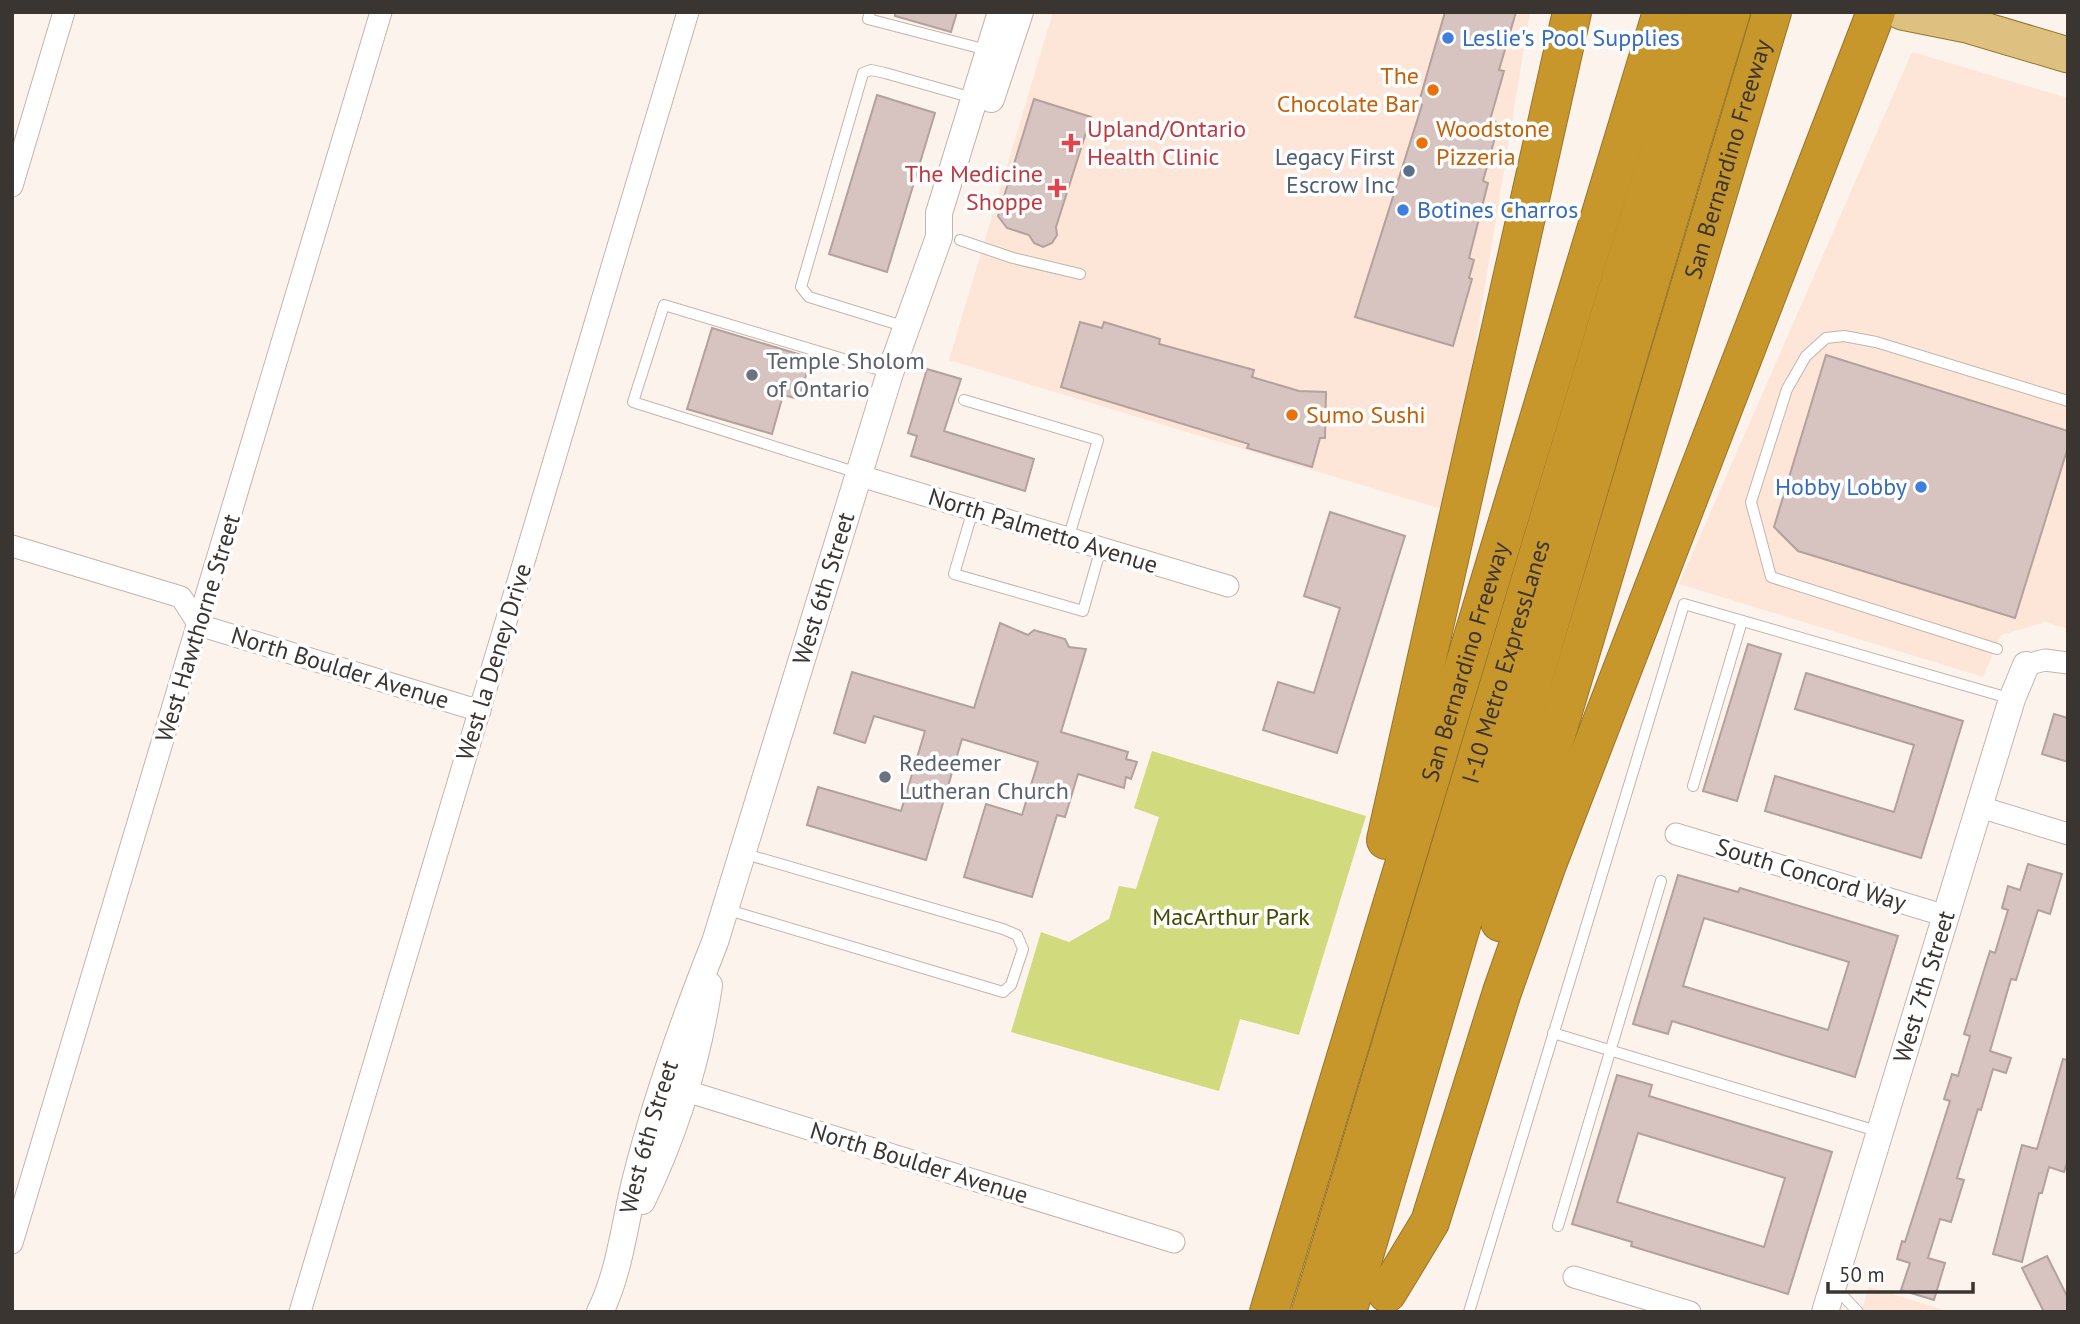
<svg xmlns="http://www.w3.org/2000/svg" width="2080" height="1324" font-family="'PT Sans',sans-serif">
<rect width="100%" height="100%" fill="#fdf3ed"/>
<g fill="#fde5d8">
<polygon points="1053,12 1530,12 1448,511 949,360"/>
<polygon points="1912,52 2068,98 2068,629 2046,622 2001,635 1983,677 1679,584"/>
<polygon points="1869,1287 1951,1312 1861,1312"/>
</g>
<polygon fill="#d1da7d" points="1152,751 1366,816 1299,1035 1240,1019 1219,1091 1011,1032 1041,932 1069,942 1109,919 1119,886 1136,889 1159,817 1134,808"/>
<g fill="#d7c4c0" stroke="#b3a19d" stroke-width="2" fill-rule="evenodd">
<polygon points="895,12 957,12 951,32 895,16"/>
<polygon points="1445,12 1516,12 1499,70 1504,71 1490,120 1499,123 1483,181 1488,183 1469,258 1474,260 1469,278 1472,279 1453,346 1355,317 1422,105 1419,102"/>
<polygon points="877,95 935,113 887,272 829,254"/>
<polygon points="1034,99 1091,117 1056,227 1057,235 1052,243 1043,247 1034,243 1029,235 1007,228 998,216"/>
<polygon points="1080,322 1102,328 1104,322 1160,339 1159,344 1254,370 1252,377 1299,391 1326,392 1325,438 1320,438 1312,467 1247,448 1249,444 1061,387"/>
<polygon points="712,328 811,358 799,399 783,395 772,434 687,409"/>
<polygon points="1826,355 2068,431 2068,447 2015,618 1798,551 1774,527"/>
<polygon points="927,369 961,379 944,431 1034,459 1025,491 911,456 917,436 908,433"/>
<polygon points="1330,512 1405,536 1337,753 1263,730 1278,682 1314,693 1340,608 1304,596"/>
<polygon points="1000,623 1028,635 1034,630 1065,639 1069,647 1086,649 1061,732 1128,752 1126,759 1137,762 1131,779 1126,777 1124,788 1078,774 1065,817 1057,815 1032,897 964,877 986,804 1022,815 1038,762 962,739 926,860 807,825 818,787 901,811 925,731 874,716 865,743 834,733 852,672 974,708"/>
<polygon points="1748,644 1781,654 1737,801 1703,791"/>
<polygon points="1806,673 1963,721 1921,858 1765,811 1775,776 1894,812 1914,745 1795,709"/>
<polygon points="2054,714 2068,718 2068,762 2042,754"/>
<polygon points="2028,864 2062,874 2050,914 2038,910 2016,980 2011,979 1990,1051 2011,1058 2006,1073 1993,1069 1981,1110 1978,1109 1957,1178 1964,1180 1951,1222 1940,1219 1928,1258 1945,1263 1934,1300 1901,1290 1910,1263 1897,1259 1902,1241 1905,1242 1950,1101 1944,1099 1952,1074 1958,1076 1970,1036 1964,1034 1990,951 1995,953 2008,910 2002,908 2008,886 2020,890"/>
<path d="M 1678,875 L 1738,892 L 1740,888 L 1898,936 L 1855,1077 L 1672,1021 L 1668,1034 L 1633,1024 ZM 1704,918 L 1849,962 L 1828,1030 L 1683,986 Z"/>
<polygon points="2063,1059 2068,1060 2068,1159 2064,1172 2049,1167 2042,1193 2039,1193 2022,1262 1993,1254 2022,1145 2037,1149"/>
<path d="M 1617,1075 L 1652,1085 L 1649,1096 L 1832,1152 L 1788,1294 L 1631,1246 L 1632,1242 L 1572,1224 ZM 1638,1133 L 1785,1178 L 1764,1247 L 1617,1202 Z"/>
<polygon points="2047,1256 2068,1298 2068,1312 2044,1312 2022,1268"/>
</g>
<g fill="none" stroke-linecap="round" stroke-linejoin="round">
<g stroke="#c4b4ac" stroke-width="12">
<g id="service">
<polyline points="870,12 868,19 987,50"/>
<polyline points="960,240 1013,258 1080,274"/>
<polyline points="906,327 809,297 801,287 863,73 871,70 885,73 973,98"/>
<polyline points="964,400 1098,440 1068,539"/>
<polyline points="858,473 633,402 664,305 890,373"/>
<polyline points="973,510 954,574 1083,611 1101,548"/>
<polyline points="1997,649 1771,577 1751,502 1787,389 1806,356 1826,338 1844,336 1876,342 2068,401"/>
<polyline points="1693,786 1742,621"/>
<polyline points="725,909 1003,992 1011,985 1023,949 1017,935 1003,929 742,853"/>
<polyline points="1553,1033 1880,1132"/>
<polyline points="1558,1226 1661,881"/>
<polyline points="1834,1286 1858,1312"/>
<polyline points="1469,1312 1684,604 2012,699"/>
</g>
</g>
<g stroke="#c4b4ac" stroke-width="23">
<g id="minor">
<polyline points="12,186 64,12"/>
<polyline points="857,475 1228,586"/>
<polyline points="12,546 181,597 199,625 480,711"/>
<polyline points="2026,665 2045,660 2068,663"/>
<polyline points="1980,807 2068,834"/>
<polyline points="1676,834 1946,916"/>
<polyline points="670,1086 1174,1242"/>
<polyline points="12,1243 381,12"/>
<polyline points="1574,1277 1690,1312"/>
<polyline points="300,1312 688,12"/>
</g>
</g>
<g stroke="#c4b4ac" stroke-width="28">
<g id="tertiary">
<polyline points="991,99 1020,12"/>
<path d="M 642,1201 C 675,1133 698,1059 709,985"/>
<path id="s1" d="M 600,1312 C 620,1271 624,1226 635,1182 C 655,1101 684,1020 715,942 L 890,373 L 939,237 L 939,213 L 1001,12"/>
<path id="s2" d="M 1825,1312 L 2012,699 L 2026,665"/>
</g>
</g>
<g stroke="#97752d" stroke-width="37">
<polyline id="primary" points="1902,12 1967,25 2068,55"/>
</g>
<g stroke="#97752d" stroke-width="40">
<g id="motorway">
<polyline points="1386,840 1572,12"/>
<path id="s3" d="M 1500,922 L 1772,12"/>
<polyline points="1387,1293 1430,1222 1502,992 1546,867 1876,12"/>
<path id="s4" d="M 1269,1312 L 1662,12"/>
<path id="s5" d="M 1311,1312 L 1701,12"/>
<path d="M 1347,1312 C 1477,879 1599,444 1731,12"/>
</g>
</g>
<use href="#service" stroke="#fff" stroke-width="10"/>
<use href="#minor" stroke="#fff" stroke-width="21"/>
<use href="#tertiary" stroke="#fff" stroke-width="26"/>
<use href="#primary" stroke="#dec180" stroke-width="35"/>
<use href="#motorway" stroke="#c8972b" stroke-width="38"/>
</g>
<g fill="#3f7fe0" stroke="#fff" stroke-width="2.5">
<circle cx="1448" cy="38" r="7"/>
<circle cx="1403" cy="210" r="7"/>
<circle cx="1921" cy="487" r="7"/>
</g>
<g fill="#e8710a" stroke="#fff" stroke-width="2.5">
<circle cx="1433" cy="90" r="7"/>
<circle cx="1422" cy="143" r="7"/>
<circle cx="1292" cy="415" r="7"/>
</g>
<g fill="#e0444e" stroke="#fff" stroke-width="2.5">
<path d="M1067.5 132.5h7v7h7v7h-7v7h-7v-7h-7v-7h7z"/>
<path d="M1053.5 177.5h7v7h7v7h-7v7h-7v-7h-7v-7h7z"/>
</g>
<circle fill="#5c6f8a" stroke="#fff" stroke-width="2.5" cx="1409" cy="171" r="7"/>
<g fill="#6b7280" stroke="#fff" stroke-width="2.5">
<circle cx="752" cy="375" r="7"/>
<circle cx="885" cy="777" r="7"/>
</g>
<g text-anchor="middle" stroke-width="7" stroke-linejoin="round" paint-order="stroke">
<g font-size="24" fill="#366cbe" stroke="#fff" text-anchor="start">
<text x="1462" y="46">Leslie's Pool Supplies</text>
<text x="1417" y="218">Botines Charros</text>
<text x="1907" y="495" text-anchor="end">Hobby Lobby</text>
</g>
<g font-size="24" fill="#c56008" stroke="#fff" text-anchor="start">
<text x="1419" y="84" text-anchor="end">The<tspan x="1419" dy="28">Chocolate Bar</tspan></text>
<text x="1436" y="137">Woodstone<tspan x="1436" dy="28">Pizzeria</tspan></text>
<text x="1306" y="423">Sumo Sushi</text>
</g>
<g font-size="24" fill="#be3a42" stroke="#fff" text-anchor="start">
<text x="1087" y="137">Upland/Ontario<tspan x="1087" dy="28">Health Clinic</tspan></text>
<text x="1043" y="182" text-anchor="end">The Medicine<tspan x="1043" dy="28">Shoppe</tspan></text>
</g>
<g font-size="24" fill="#4e5e75" stroke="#fff" text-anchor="end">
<text x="1395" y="165">Legacy First<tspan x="1395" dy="28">Escrow Inc</tspan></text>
</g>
<g font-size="24" fill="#3b3531" stroke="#fff">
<text dy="8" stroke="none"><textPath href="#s3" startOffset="796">San Bernardino Freeway</textPath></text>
<text transform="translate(1043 531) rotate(17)" y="8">North Palmetto Avenue</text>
<text dy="8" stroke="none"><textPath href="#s1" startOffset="758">West 6th Street</textPath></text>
<text transform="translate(198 628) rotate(-73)" y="8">West Hawthorne Street</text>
<text transform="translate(494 662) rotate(-73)" y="8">West la Deney Drive</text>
<text dy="8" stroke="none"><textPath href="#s4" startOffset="679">San Bernardino Freeway</textPath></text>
<text dy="8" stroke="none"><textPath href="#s5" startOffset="679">I-10 Metro ExpressLanes</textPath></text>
<text transform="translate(340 668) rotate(17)" y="8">North Boulder Avenue</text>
<text transform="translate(1811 875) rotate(17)" y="8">South Concord Way</text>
<text dy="8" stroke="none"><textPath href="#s2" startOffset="340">West 7th Street</textPath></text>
<text dy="8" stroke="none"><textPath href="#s1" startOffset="182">West 6th Street</textPath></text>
<text transform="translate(919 1163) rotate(17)" y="8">North Boulder Avenue</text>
</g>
<g font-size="24" fill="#5b616d" stroke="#fff" text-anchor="start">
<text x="766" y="369">Temple Sholom<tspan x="766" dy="28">of Ontario</tspan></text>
<text x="899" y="771">Redeemer<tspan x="899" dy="28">Lutheran Church</tspan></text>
</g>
<g font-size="24" fill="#464a00" stroke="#fff">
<text x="1231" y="925">MacArthur Park</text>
</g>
</g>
<rect width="2080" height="1324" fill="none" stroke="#3b3531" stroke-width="28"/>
<path d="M1828 1282v10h145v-10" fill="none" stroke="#3b3531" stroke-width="3.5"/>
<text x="1839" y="1282" font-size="21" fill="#3b3531" stroke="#ffffff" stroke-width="5" paint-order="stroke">50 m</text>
</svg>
